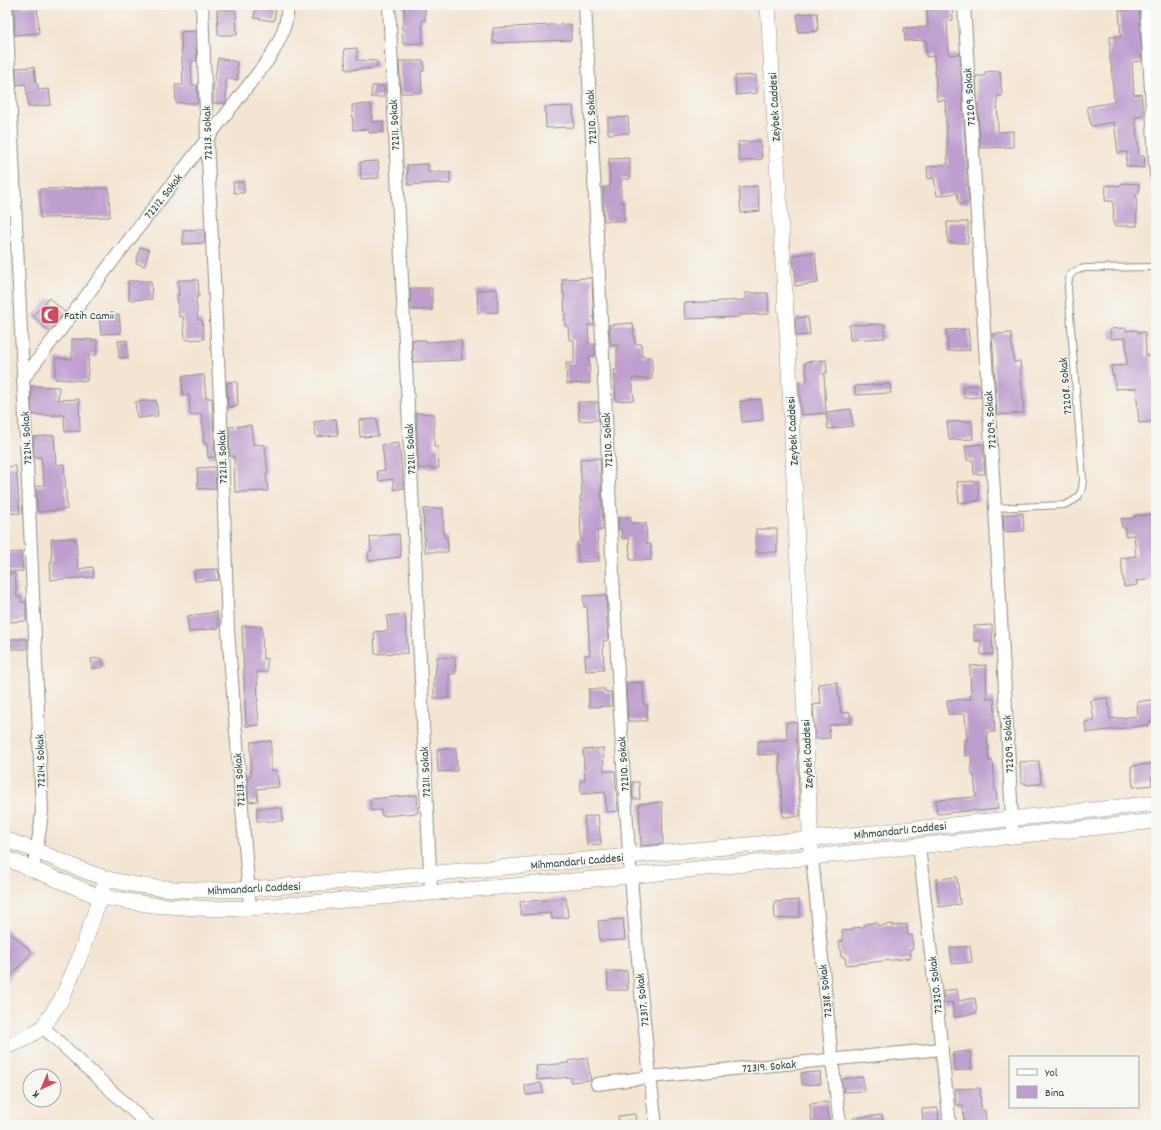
<svg xmlns="http://www.w3.org/2000/svg" width="1161" height="1130" font-family="Dekko,sans-serif">
<rect width="100%" height="100%" fill="#f6f6f2"/>
<filter id="ink" filterUnits="userSpaceOnUse"><feTurbulence type="fractalNoise" baseFrequency=".025" numOctaves="2"/><feDisplacementMap in="SourceGraphic" scale="8" xChannelSelector="R" yChannelSelector="G"/><feConvolveMatrix kernelMatrix="1 2 1 2 8 2 1 2 1" color-interpolation-filters="sRGB"/></filter>
<filter id="wash" filterUnits="userSpaceOnUse"><feTurbulence type="fractalNoise" baseFrequency=".012" numOctaves="4" result="noise"/><feDisplacementMap in="SourceGraphic" scale="16" xChannelSelector="R" yChannelSelector="G"/><feGaussianBlur stdDeviation="0.9" result="paint"/><feColorMatrix in="noise" values="0 0 0 0 0 0 0 0 0 0 0 0 0 0 0 0 0 1.4 0 .05"/><feComposite in="paint" operator="in"/></filter>
<g filter="url(#wash)">
<rect width="100%" height="100%" fill="#f4e5d2"/>
<g id="blocks">
<g fill="#be9ece">
<polygon points="14,5 22,5 22,7 37,6 39,33 15,35"/>
<polygon points="256,5 276,7 274,21 254,18"/>
<polygon points="404,5 425,5 425,20 422,20 423,43 403,44 402,25 404,25"/>
<polygon points="952,5 953,20 947,21 949,55 960,54 967,174 966,174 969,203 959,204 957,193 937,196 934,178 928,179 927,167 948,164 945,100 937,101 934,56 926,57 926,40 905,41 904,28 928,27 927,6"/>
<polygon points="1126,5 1139,5 1142,61 1132,62 1134,95 1141,94 1144,116 1135,117 1139,156 1145,156 1144,168 1126,166 1127,152 1118,153 1114,122 1091,126 1087,107 1114,102 1111,62 1110,62 1110,37 1121,37 1119,10 1127,10"/>
<polygon points="1154,5 1156,5 1156,47"/>
<polygon points="217,10 236,10 237,35 218,35"/>
<polygon points="817,13 818,31 798,32 797,14"/>
<polygon points="571,24 571,40 493,43 493,28"/>
<polygon points="195,31 197,61 191,61 192,85 197,85 198,103 176,103 175,85 183,85 181,32"/>
<polygon points="357,48 357,60 377,61 377,68 346,70 344,49"/>
<polygon points="218,58 237,62 238,80 226,78 226,103 213,103 213,90"/>
<polygon points="399,61 424,61 424,71 421,71 422,93 401,93"/>
<polygon points="34,67 36,84 38,84 38,90 49,89 51,105 28,107 26,84 17,85 16,68"/>
<polygon points="1000,71 1002,96 997,96 998,132 1013,131 1013,147 980,148 976,76 985,76 985,72"/>
<polygon points="756,75 757,93 736,95 735,76"/>
<polygon points="372,86 384,86 384,97 371,97"/>
<polygon points="371,104 372,122 383,121 384,132 369,133 369,129 353,130 352,105"/>
<polygon points="573,106 574,127 546,128 545,107"/>
<polygon points="628,117 629,133 608,134 608,118"/>
<polygon points="760,141 762,159 739,161 738,142"/>
<polygon points="630,158 630,179 621,179 621,202 624,202 624,221 604,221 603,187 610,187 609,159"/>
<polygon points="378,161 379,178 361,179 360,162"/>
<polygon points="428,164 428,172 450,172 450,184 437,183 408,185 407,165"/>
<polygon points="233,182 244,182 244,193 234,193"/>
<polygon points="1121,183 1139,184 1139,194 1136,194 1137,226 1114,226 1113,201 1105,201 1106,185 1121,186"/>
<polygon points="757,186 760,211 741,213 739,188"/>
<polygon points="109,188 110,217 40,218 40,189"/>
<polygon points="947,222 968,222 968,243 948,243"/>
<polygon points="204,229 205,243 183,244 183,230"/>
<polygon points="140,247 149,250 145,266 136,263"/>
<polygon points="815,253 818,283 795,286 795,269 794,269 793,255"/>
<polygon points="592,278 594,325 588,325 589,344 595,344 595,356 589,356 590,383 567,384 566,363 574,363 574,340 569,340 568,326 565,326 564,293 563,293 562,279"/>
<polygon points="178,280 198,280 199,297 196,297 198,320 202,320 204,339 185,340 183,316 179,317 177,295 179,295"/>
<polygon points="128,281 151,281 152,299 129,300"/>
<polygon points="410,288 432,288 432,310 411,310"/>
<polygon points="497,289 498,312 478,313 477,290"/>
<polygon points="745,293 768,293 769,314 739,315 739,317 685,319 684,303 745,300"/>
<polygon points="49,298 65,312 49,331 33,316"/>
<polygon points="119,315 121,333 101,334 99,316"/>
<polygon points="808,317 810,335 796,336 795,318"/>
<polygon points="633,323 635,344 641,344 642,357 652,357 652,379 632,378 634,400 616,401 614,370 617,370 617,345 611,346 609,325"/>
<polygon points="884,324 885,338 850,340 849,325"/>
<polygon points="1126,328 1126,331 1138,330 1138,333 1145,332 1146,356 1151,356 1153,383 1156,382 1156,396 1155,396 1156,421 1139,423 1136,388 1115,389 1114,375 1112,375 1111,366 1127,365 1126,338 1111,339 1110,329"/>
<polygon points="968,329 970,350 948,351 946,330"/>
<polygon points="1011,333 1014,362 1020,361 1024,413 997,415 992,334"/>
<polygon points="72,339 97,340 97,355 89,355 87,381 55,379 56,358 72,359"/>
<polygon points="127,340 128,358 119,358 118,341"/>
<polygon points="412,340 426,340 426,342 461,340 462,360 413,362"/>
<polygon points="826,360 827,373 824,373 826,412 851,409 853,426 828,429 826,413 801,415 799,382 807,381 805,362"/>
<polygon points="204,375 206,398 212,398 215,457 208,458 207,444 204,444 202,414 190,415 189,395 183,396 182,376"/>
<polygon points="227,382 237,382 238,406 228,407"/>
<polygon points="890,384 891,393 855,395 855,386"/>
<polygon points="980,385 981,397 964,398 963,386"/>
<polygon points="31,386 59,387 58,400 79,399 80,431 65,432 64,415 32,415"/>
<polygon points="761,399 763,420 742,422 740,401"/>
<polygon points="156,400 158,416 137,418 135,402"/>
<polygon points="578,402 598,402 599,420 579,421"/>
<polygon points="416,413 434,414 434,447 438,447 439,468 418,468"/>
<polygon points="336,419 338,435 316,437 314,422"/>
<polygon points="377,419 378,436 360,437 359,420"/>
<polygon points="972,421 973,439 949,440 947,422"/>
<polygon points="251,425 253,444 265,445 268,474 266,474 268,491 235,492 234,456 230,456 229,427"/>
<polygon points="54,435 56,465 64,464 67,509 38,512 36,486 44,485 41,457 34,457 33,437"/>
<polygon points="399,443 404,488 394,490 393,479 379,481 377,471 385,470 382,445"/>
<polygon points="983,444 985,474 974,474 973,460 967,460 965,446"/>
<polygon points="600,458 603,530 597,530 599,561 578,562 577,542 581,541 580,511 581,511 580,496 582,496 580,459"/>
<polygon points="16,466 20,513 5,514 5,467"/>
<polygon points="215,467 216,489 198,489 197,468"/>
<polygon points="978,481 979,501 959,503 957,482"/>
<polygon points="443,508 444,537 447,537 448,552 425,552 423,509"/>
<polygon points="1023,513 1024,531 1004,532 1003,515"/>
<polygon points="1155,514 1156,579 1136,581 1137,585 1124,587 1121,558 1136,556 1134,535 1125,536 1125,527 1122,528 1121,519 1134,518 1134,516"/>
<polygon points="631,517 631,523 646,523 647,544 651,544 651,560 630,560 629,538 622,539 621,529 618,530 618,518"/>
<rect x="756" y="529" width="21" height="23"/>
<polygon points="399,534 401,557 369,561 368,552 371,551 370,537"/>
<polygon points="76,538 78,569 93,567 94,577 51,580 50,562 52,562 51,539"/>
<polygon points="21,552 23,571 9,572 7,553"/>
<polygon points="218,569 219,580 195,581 194,570"/>
<polygon points="5,574 15,574 17,597 21,597 21,602 26,602 26,621 8,622 7,591 5,591"/>
<polygon points="606,595 608,640 603,641 604,670 586,671 585,655 590,655 587,607 584,607 583,596"/>
<polygon points="217,612 219,628 189,632 187,616"/>
<polygon points="405,614 408,653 375,654 374,632 388,631 387,616"/>
<polygon points="992,625 993,654 981,655 981,640 974,641 974,626"/>
<polygon points="242,626 262,626 263,659 267,658 267,672 257,672 258,701 257,701 259,725 246,726"/>
<rect x="5" y="639" width="22" height="10"/>
<polygon points="437,657 455,658 455,674 449,674 449,698 434,698 434,677 435,677"/>
<polygon points="102,658 104,667 92,669 91,659"/>
<polygon points="986,665 987,699 994,698 995,713 994,713 995,732 987,732 989,761 993,761 995,791 996,791 998,809 977,811 977,810 937,814 936,800 976,797 974,775 972,775 971,755 965,756 965,740 967,740 965,714 948,714 947,700 971,699 970,666"/>
<polygon points="643,682 644,705 647,705 647,721 628,721 626,683"/>
<polygon points="837,682 841,713 850,712 851,723 829,725 830,738 815,739 813,705 821,704 818,684"/>
<polygon points="589,689 605,689 605,692 611,692 612,706 589,707"/>
<polygon points="1108,698 1110,719 1138,716 1137,702 1156,699 1156,721 1149,722 1149,725 1139,726 1086,733 1085,722 1094,721 1091,700"/>
<polygon points="786,722 796,722 800,816 783,817 779,754 758,755 758,741 787,740"/>
<polygon points="271,741 271,771 277,770 279,787 257,789 258,801 249,802 247,777 251,776 251,742"/>
<polygon points="456,748 457,771 438,772 437,749"/>
<polygon points="603,748 604,771 615,771 618,811 606,812 605,792 581,794 580,781 585,780 583,750"/>
<polygon points="1039,761 1041,784 1026,785 1026,783 1021,783 1020,762"/>
<polygon points="1156,763 1156,777 1151,777 1152,785 1133,787 1131,766"/>
<polygon points="632,782 639,782 640,799 633,799"/>
<polygon points="417,795 418,813 382,816 381,810 371,811 370,799"/>
<polygon points="662,802 663,844 641,846 639,804"/>
<polygon points="257,808 282,808 283,821 257,821"/>
<polygon points="598,815 601,844 587,845 584,817"/>
<polygon points="957,877 960,904 939,907 936,879"/>
<polygon points="566,898 568,917 552,919 551,913 521,915 520,902"/>
<polygon points="799,900 800,917 775,919 774,902"/>
<polygon points="623,919 625,940 600,941 598,921"/>
<polygon points="877,922 877,926 893,924 893,926 907,924 908,935 912,935 913,949 910,949 911,958 846,965 845,957 841,957 839,941 843,941 842,931 853,930 853,928 864,927 864,924"/>
<polygon points="5,928 32,952 5,983"/>
<polygon points="970,946 972,962 952,964 950,948"/>
<polygon points="607,971 627,971 628,990 608,990"/>
<polygon points="957,989 959,1001 975,998 977,1013 954,1017 952,1002 944,1003 943,991"/>
<polygon points="970,1051 972,1069 954,1071 953,1053"/>
<polygon points="587,1058 591,1080 571,1082 571,1077 537,1080 536,1066 569,1063 568,1061"/>
<polygon points="820,1072 821,1084 802,1085 801,1073"/>
<polygon points="863,1077 864,1091 844,1092 842,1079"/>
<polygon points="541,1083 543,1093 526,1095 525,1085"/>
<polygon points="980,1088 981,1110 985,1110 986,1125 964,1125 963,1105 956,1105 955,1089"/>
<polygon points="827,1102 830,1124 812,1125 810,1104"/>
<polygon points="938,1108 939,1125 923,1125 922,1109"/>
<polygon points="635,1114 636,1125 619,1125 618,1116"/>
<polygon points="882,1115 883,1125 853,1125 853,1118"/>
</g>
</g>
</g>
<g filter="url(#ink)">
<use href="#blocks" fill-opacity="0" stroke="#8a9183" stroke-width="1"/>
<g fill="none" stroke-linecap="round" stroke-linejoin="round">
<g stroke="#8a9183" stroke-width="8">
<path id="service" d="M 995,508 L 1064,505 C 1078,500 1082,495 1083,480 L 1068,289 C 1068,275 1071,270 1086,268 L 1156,267"/>
</g>
<g stroke="#8a9183" stroke-width="14">
<g id="minor">
<polyline points="6,5 35,637 42,811 40,829 33,869"/>
<polyline points="202,5 207,139 221,420 228,631 250,908"/>
<polyline points="389,5 431,892"/>
<path d="M 585,5 C 592,142 600,279 606,416 C 616,653 626,890 656,1125"/>
<polyline points="964,5 995,508 1013,836"/>
<polyline points="1146,5 1156,175"/>
<path d="M 23,379 L 115,258 L 268,60 C 280,42 287,26 288,5"/>
<polyline points="919,846 950,1125"/>
<polyline points="812,857 832,1060 840,1125"/>
<polyline points="43,1027 148,1125"/>
<polyline points="597,1084 650,1077 942,1049"/>
</g>
</g>
<g stroke="#8a9183" stroke-width="16">
<g id="tertiary">
<polyline points="768,5 788,348 811,850"/>
<path d="M 5,839 C 16,844 28,847 39,852 C 62,861 84,872 108,879 C 154,891 201,891 248,889 C 551,864 854,837 1156,803"/>
<polyline points="5,858 100,897 153,905 214,909 250,908 630,876 1156,821"/>
<polyline points="5,1047 23,1040 43,1027 61,1000 79,959 103,889"/>
</g>
</g>
<use href="#service" stroke="#fff" stroke-width="6"/>
<use href="#minor" stroke="#fff" stroke-width="12"/>
<use href="#tertiary" stroke="#fff" stroke-width="15"/>
</g>
</g>
<defs>
<g id="mosque-square" transform="scale(1)"><rect x="-9" y="-9" width="18" height="18" rx="4" fill="#d1495b" stroke="#f6f6f2"/><path d="M3.5-4.9A6 6 0 1 0 3.5 4.9A5 5 0 1 1 3.5-4.9Z" fill="#fff"/></g>
</defs>
<g fill-rule="evenodd">
<use href="#mosque-square" x="50" y="315"/>
</g>
<g text-anchor="middle" stroke-width="3" stroke-linejoin="round" paint-order="stroke">
<g font-size="12" fill="#1f3d34" stroke="#f6f6f2">
<text transform="translate(969 97) rotate(-94)" y="4">72209. Sokak</text>
<text transform="translate(774 107) rotate(-93)" y="4">Zeybek Caddesi</text>
<text transform="translate(591 117) rotate(-93)" y="4">72210. Sokak</text>
<text transform="translate(394 125) rotate(-93)" y="4">72211. Sokak</text>
<text transform="translate(207 133) rotate(-92)" y="4">72213. Sokak</text>
<text transform="translate(163 196) rotate(-52)" y="4">72212. Sokak</text>
<text transform="translate(1065 386) rotate(-95)" y="4">72208. Sokak</text>
<text transform="translate(990 420) rotate(-94)" y="4">72209. Sokak</text>
<text transform="translate(792 431) rotate(-93)" y="4">Zeybek Caddesi</text>
<text transform="translate(26 438) rotate(-93)" y="4">72214. Sokak</text>
<text transform="translate(607 440) rotate(-93)" y="4">72210. Sokak</text>
<text transform="translate(410 449) rotate(-93)" y="4">72211. Sokak</text>
<text transform="translate(222 457) rotate(-92)" y="4">72213. Sokak</text>
<text transform="translate(1008 744) rotate(-93)" y="4">72209. Sokak</text>
<text transform="translate(807 754) rotate(-93)" y="4">Zeybek Caddesi</text>
<text transform="translate(40 761) rotate(-92)" y="4">72214. Sokak</text>
<text transform="translate(623 764) rotate(-94)" y="4">72210. Sokak</text>
<text transform="translate(425 772) rotate(-93)" y="4">72211. Sokak</text>
<text transform="translate(239 780) rotate(-94)" y="4">72213. Sokak</text>
<text transform="translate(900 830) rotate(-6)" y="4">Mihmandarlı Caddesi</text>
<text transform="translate(577 861) rotate(-5)" y="4">Mihmandarlı Caddesi</text>
<text transform="translate(254 888) rotate(-3)" y="4">Mihmandarlı Caddesi</text>
<text transform="translate(935 985) rotate(-96)" y="4">72320. Sokak</text>
<text transform="translate(825 991) rotate(-96)" y="4">72318. Sokak</text>
<text transform="translate(642 1000) rotate(-96)" y="4">72317. Sokak</text>
<text transform="translate(769 1066) rotate(-5)" y="4">72319. Sokak</text>
</g>
<g font-size="12" fill="#1f3d34" stroke="#f6f6f2" text-anchor="start">
<text x="64" y="319">Fatih Camii</text>
</g>
</g>
<rect width="1161" height="1130" fill="none" stroke="#f6f6f2" stroke-width="20"/>
<rect x="1009" y="1056" width="130" height="52" fill="#f6f6f2" stroke="#a0aca6"/>
<rect x="1017" y="1069" width="20" height="6" fill="#ffffff" stroke="#a0aca6"/>
<text x="1045" y="1076" font-size="12" fill="#1f3d34">Yol</text>
<rect x="1017" y="1086" width="20" height="12" fill="#be9ece" stroke="#a0aca6"/>
<text x="1045" y="1096" font-size="12" fill="#1f3d34">Bina</text>
<g transform="translate(42 1088) rotate(224)"><circle r="19" fill="#f6f6f2" stroke="#a0aca6"/>
<path d="M0-3L7 15L0 10L-7 15Z" fill="#d1495b"/>
<text y="-6" font-size="11" font-weight="bold" text-anchor="middle" fill="#1f3d34">K</text>
</g>
</svg>
